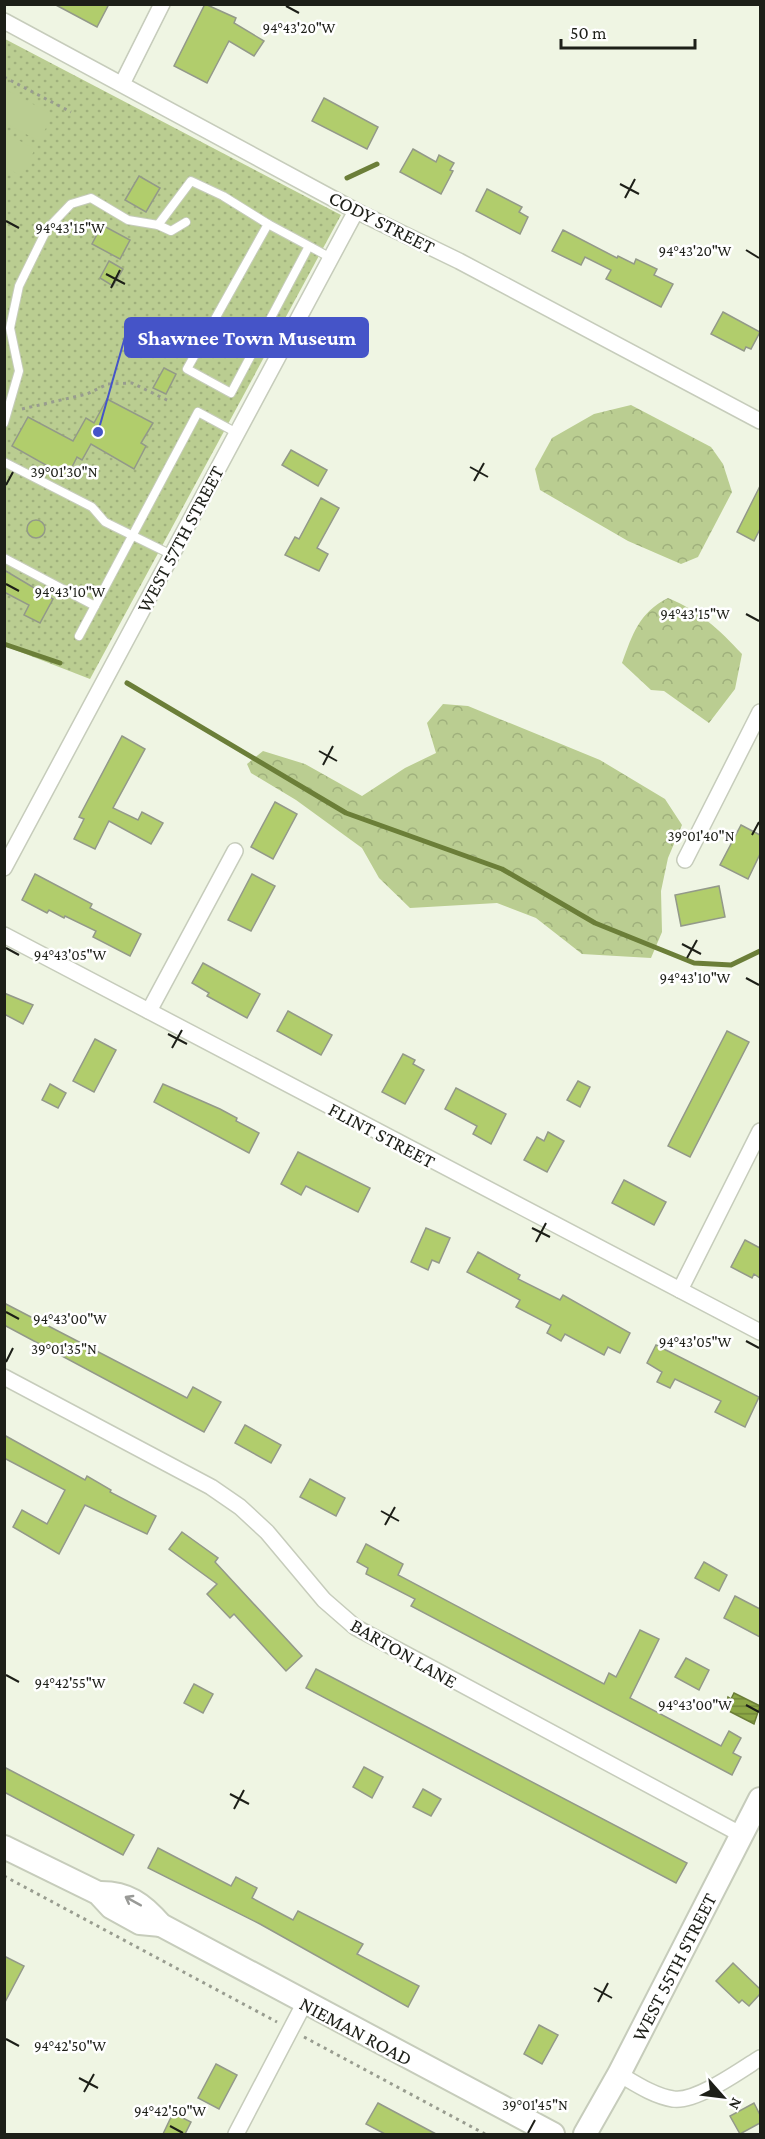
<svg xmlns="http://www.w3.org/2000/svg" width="765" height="2139" font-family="'Crimson Pro',serif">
<defs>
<pattern id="grass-dots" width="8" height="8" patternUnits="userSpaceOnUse" patternTransform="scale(1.5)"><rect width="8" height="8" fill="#bacd91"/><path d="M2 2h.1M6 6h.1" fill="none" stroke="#9fb07c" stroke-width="1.8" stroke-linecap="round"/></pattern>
<pattern id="forest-crowns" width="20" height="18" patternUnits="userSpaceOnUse" patternTransform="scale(1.5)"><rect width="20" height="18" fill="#bacd91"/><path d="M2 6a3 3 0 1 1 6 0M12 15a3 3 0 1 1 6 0" fill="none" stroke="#9fb07c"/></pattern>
<pattern id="water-rules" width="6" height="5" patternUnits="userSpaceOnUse" patternTransform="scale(1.5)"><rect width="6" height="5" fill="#8ca745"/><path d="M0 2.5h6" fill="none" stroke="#728739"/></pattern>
</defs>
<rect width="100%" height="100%" fill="#eff5e3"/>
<polygon fill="url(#grass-dots)" points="5,39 341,215 90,679 5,646"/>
<g fill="url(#forest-crowns)">
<polygon points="631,405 711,447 723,464 732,492 698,557 681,564 628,541 540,490 535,469 552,438 594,414"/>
<path d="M 668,598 C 699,611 719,629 742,654 L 735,689 L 709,723 L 664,691 L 651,690 L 622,663 C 633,633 639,613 668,598 Z"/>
<polygon points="443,704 468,706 600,760 665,799 682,825 668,858 661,891 662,932 651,958 582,954 536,918 497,903 410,908 379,878 362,848 296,800 251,773 247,764 263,751 305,764 362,796 405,768 436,753 427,723"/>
</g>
<g fill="#bacd91">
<polygon points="5,89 53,115 39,141 5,123"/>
<polygon points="5,133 35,149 21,176 5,167"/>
</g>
<polygon fill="url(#water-rules)" stroke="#6b7e38" stroke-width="1.5" points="734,1693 760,1706 754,1724 725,1709 728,1697 731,1699"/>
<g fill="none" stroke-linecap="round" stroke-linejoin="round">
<g stroke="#6b7e38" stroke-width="5">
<polyline points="347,178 377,164"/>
<polyline points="4,644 60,663"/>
<polyline points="127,683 346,813 502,869 595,923 694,963 731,965 760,951"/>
</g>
</g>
<g fill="#b1cd6c" stroke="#939989" stroke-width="1.5">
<polygon points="54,4 109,4 97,27"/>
<polygon points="205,4 236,18 234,23 264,41 254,56 229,41 207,83 174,66"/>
<polygon points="324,98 378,127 367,149 312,121"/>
<polygon points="413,149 436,162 439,155 454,163 450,170 453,171 441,194 400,172"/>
<polygon points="139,176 160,188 146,212 125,200"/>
<polygon points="487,189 522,207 519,212 528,217 520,234 476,211"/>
<polygon points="102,225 130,240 120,259 92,244"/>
<polygon points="563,230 617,258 618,256 634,264 636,259 657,269 654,275 673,284 661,307 606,279 611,270 585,257 581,265 552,251"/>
<polygon points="109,261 123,269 113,286 100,278"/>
<polygon points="723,312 760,332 751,349 746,347 744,351 711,334"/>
<polygon points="164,368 176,374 166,394 153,388"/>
<polygon points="107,399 153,423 141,443 146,446 134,469 91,444 82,460 77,457 67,477 12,446 28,417 73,441 86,418 94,423"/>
<polygon points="291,450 327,470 318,486 282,465"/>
<polygon points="760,486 760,529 754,541 737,532"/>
<polygon points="321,498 339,508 317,548 328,554 319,571 285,555 295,537 299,539"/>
<circle cx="36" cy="529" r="9"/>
<polygon points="4,570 53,599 40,623 24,615 29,605 4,592"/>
<polygon points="122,736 145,749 113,808 138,820 142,812 163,823 151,844 109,821 95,849 74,839 84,819 79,817"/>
<polygon points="275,802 297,814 273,859 251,847"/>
<polygon points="741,825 760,835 760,854 748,879 720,865"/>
<polygon points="35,874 92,904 90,908 141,934 130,956 93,937 96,931 65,916 64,918 49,910 47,913 22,900"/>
<polygon points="252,874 275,886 251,931 228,920"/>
<polygon points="719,886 725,917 681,926 675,895"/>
<polygon points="203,963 260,994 247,1018 207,996 209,993 192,983"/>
<polygon points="4,993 33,1005 23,1024 4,1014"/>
<polygon points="288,1011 332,1035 321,1055 277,1031"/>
<polygon points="727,1031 749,1042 690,1157 668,1146"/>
<polygon points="95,1039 116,1050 94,1092 73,1081"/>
<polygon points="403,1054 415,1060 413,1064 424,1070 405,1104 382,1092"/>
<polygon points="578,1081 590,1087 580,1107 567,1100"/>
<polygon points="50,1084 66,1093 58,1108 42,1100"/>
<polygon points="163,1084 220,1109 237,1118 236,1121 259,1133 249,1153 154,1102"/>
<polygon points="456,1088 506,1114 491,1144 473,1134 477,1126 445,1109"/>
<polygon points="548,1132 564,1141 547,1172 524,1160 537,1137 544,1141"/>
<polygon points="298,1152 370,1188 358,1212 306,1186 301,1195 281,1184"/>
<polygon points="624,1180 666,1202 654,1225 612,1203"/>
<polygon points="426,1228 450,1238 439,1263 432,1260 428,1270 411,1262"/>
<polygon points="745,1240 760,1248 760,1278 754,1274 752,1278 731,1267"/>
<polygon points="478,1252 520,1275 518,1279 560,1300 563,1295 630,1333 620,1353 608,1347 604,1355 565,1334 561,1341 547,1333 551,1325 516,1307 520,1300 467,1272"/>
<polygon points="4,1303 187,1398 193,1387 221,1402 204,1432 4,1325"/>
<polygon points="656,1345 759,1397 745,1427 715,1412 721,1401 675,1379 670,1388 657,1382 662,1372 647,1363"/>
<polygon points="245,1425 281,1445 271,1463 235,1443"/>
<polygon points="4,1435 85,1480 87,1476 111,1490 110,1492 156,1516 147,1534 85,1505 59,1554 13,1527 22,1510 47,1524 65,1490 4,1458"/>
<polygon points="310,1479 345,1498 336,1516 300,1497"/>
<polygon points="182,1532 218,1558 215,1562 302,1656 286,1671 234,1614 230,1618 207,1594 217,1584 169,1549"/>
<polygon points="366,1544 403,1564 398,1575 604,1684 609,1673 616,1677 640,1630 659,1639 630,1698 721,1746 729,1731 741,1738 733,1753 741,1757 732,1775 411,1606 415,1599 366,1574 368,1568 357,1562"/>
<polygon points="704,1562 727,1575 719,1591 695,1578"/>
<polygon points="735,1596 760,1609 760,1637 724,1618"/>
<polygon points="686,1658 709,1670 699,1690 675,1677"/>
<polygon points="316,1669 687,1863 676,1883 306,1688"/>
<polygon points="194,1684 213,1694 203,1713 184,1703"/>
<polygon points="4,1767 134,1835 123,1855 4,1792"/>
<polygon points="364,1767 383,1777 372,1798 353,1787"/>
<polygon points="423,1789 441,1799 431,1816 413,1807"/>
<polygon points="158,1848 231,1886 236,1877 257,1888 252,1898 293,1920 298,1911 363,1944 357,1954 419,1986 408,2007 260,1924 148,1868"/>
<polygon points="4,1956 24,1966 4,2004"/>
<polygon points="733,1963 760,1989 760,1994 749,2006 742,2000 739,2003 716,1981"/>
<polygon points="539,2025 558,2035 542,2064 524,2054"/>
<polygon points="216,2064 237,2075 219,2109 198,2098"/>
<polygon points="378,2103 436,2134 385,2134 366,2124"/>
<polygon points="754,2103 760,2115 760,2123 740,2134 730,2116"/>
<polygon points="173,2113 191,2122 185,2134 163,2134"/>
</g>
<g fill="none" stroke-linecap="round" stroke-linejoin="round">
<g stroke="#c6ccbb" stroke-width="10">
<g id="lane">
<polyline points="158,225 171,231 186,222"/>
<polyline points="309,246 268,224 187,369 231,393 309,246 331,258"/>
<polyline points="4,423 19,371 10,328 19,286 47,229 71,204 91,198 128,220 158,225 191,181 223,196 268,224"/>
<polyline points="4,462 92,507 105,522 172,555"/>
<polyline points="4,558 95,606"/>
<polyline points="79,636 198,412 237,433"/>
</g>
</g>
<g stroke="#c6ccbb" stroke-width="18">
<g id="street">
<polyline points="4,21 356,211 459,261 760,421"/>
<polyline points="122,84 162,4"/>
<polyline points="685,860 760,712"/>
<polyline points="4,868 356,211"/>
<polyline points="4,935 760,1332"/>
<polyline points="149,1011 235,851"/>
<polyline points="680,1290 760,1131"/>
<polyline points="4,1377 211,1487 240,1507 267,1532 324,1600 355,1627 742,1835"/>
<path d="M 619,2074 C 636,2084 654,2096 673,2099 C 695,2103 741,2070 760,2058"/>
<polyline points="236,2134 304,2004"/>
</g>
</g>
<g stroke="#c6ccbb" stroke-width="26">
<g id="secondary">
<polyline points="4,1847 98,1893 111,1907 140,1923 161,1925"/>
<path d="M 98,1893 C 127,1892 143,1904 161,1925 L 553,2134"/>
<polyline points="585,2134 619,2074 760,1799"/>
</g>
</g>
<g stroke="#989c8f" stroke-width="3" stroke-dasharray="3 4.5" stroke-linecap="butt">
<polyline points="4,77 71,112"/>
<polyline points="22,409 87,394 108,384 132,383 171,402"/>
<polyline points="4,1876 277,2022"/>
<polyline points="304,2037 485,2134"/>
</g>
<use href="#lane" stroke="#fff" stroke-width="8"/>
<use href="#street" stroke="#fff" stroke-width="15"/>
<use href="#secondary" stroke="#fff" stroke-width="22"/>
</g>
<defs><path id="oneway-shaft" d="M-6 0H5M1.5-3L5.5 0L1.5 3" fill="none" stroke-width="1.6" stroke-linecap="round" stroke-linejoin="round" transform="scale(1.5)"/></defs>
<use stroke="#999a97" href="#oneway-shaft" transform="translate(133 1901) rotate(-151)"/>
<path fill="none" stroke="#1d1f18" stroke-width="2" d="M 286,6 L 299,13M 620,184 L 639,194M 625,198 L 635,179M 6,221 L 19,228M 746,250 L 759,258M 106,274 L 125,284M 111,288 L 120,270M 470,467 L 488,477M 474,481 L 484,463M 6,485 L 13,472M 6,584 L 19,591M 746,614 L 759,621M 319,751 L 337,761M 323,765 L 333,746M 752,835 L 759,822M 682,944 L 701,954M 6,948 L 19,955M 687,958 L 697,940M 746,978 L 759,985M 168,1034 L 187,1044M 172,1048 L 182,1030M 532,1228 L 550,1237M 536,1242 L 546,1223M 6,1312 L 19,1319M 746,1341 L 759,1348M 6,1362 L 13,1348M 381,1511 L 399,1521M 385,1525 L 395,1507M 6,1675 L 19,1682M 746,1705 L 759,1712M 230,1794 L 249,1804M 234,1809 L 244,1790M 594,1988 L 612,1998M 598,2002 L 608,1983M 6,2039 L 19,2046M 79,2078 L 98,2088M 84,2092 L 94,2074M 170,2126 L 183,2133M 528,2133 L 535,2120"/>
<g text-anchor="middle" stroke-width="5" stroke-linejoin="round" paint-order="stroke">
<g font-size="20" fill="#1d1f18" stroke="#fff">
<text transform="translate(382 222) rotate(27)" y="7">CODY STREET</text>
<text transform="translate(180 539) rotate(-62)" y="7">WEST 57TH STREET</text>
<text transform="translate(382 1135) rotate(28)" y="7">FLINT STREET</text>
<text transform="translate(404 1653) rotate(30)" y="7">BARTON LANE</text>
<text transform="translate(674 1967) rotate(-63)" y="7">WEST 55TH STREET</text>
<text transform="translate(356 2031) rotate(28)" y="7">NIEMAN ROAD</text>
</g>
</g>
<g font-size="15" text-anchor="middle" fill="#1d1f18" stroke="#fff" stroke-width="5" stroke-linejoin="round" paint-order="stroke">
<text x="299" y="33">94°43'20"W</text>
<text x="70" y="233">94°43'15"W</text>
<text x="695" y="256">94°43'20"W</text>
<text x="64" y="477">39°01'30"N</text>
<text x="70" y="597">94°43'10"W</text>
<text x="695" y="619">94°43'15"W</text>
<text x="701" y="841">39°01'40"N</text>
<text x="70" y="960">94°43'05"W</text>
<text x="695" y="983">94°43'10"W</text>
<text x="70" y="1324">94°43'00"W</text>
<text x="695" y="1347">94°43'05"W</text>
<text x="64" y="1354">39°01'35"N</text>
<text x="70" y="1688">94°42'55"W</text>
<text x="695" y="1710">94°43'00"W</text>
<text x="70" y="2051">94°42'50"W</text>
<text x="535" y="2110">39°01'45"N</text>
<text x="170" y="2116">94°42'50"W</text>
</g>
<path fill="none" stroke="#4554c8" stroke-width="2" d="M98 432L125 337"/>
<circle fill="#4554c8" stroke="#fff" stroke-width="2" cx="98" cy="432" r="6"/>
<rect fill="#4554c8" stroke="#4554c8" stroke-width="2" x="125" y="318" width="243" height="39" rx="6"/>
<g font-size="21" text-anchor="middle" font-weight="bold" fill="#fff">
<text x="247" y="345">Shawnee Town Museum</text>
</g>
<rect width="765" height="2139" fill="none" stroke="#1d1f18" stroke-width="12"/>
<g transform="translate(723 2097) rotate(118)" stroke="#ffffff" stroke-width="4.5" paint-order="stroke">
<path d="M0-4.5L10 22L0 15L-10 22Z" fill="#1d1f18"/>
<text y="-9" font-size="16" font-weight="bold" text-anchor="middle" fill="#1d1f18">N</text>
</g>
<path d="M561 39v9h134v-9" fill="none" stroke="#1d1f18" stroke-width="3"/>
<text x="570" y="39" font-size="18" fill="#1d1f18" stroke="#ffffff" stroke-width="4.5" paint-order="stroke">50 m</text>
</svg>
